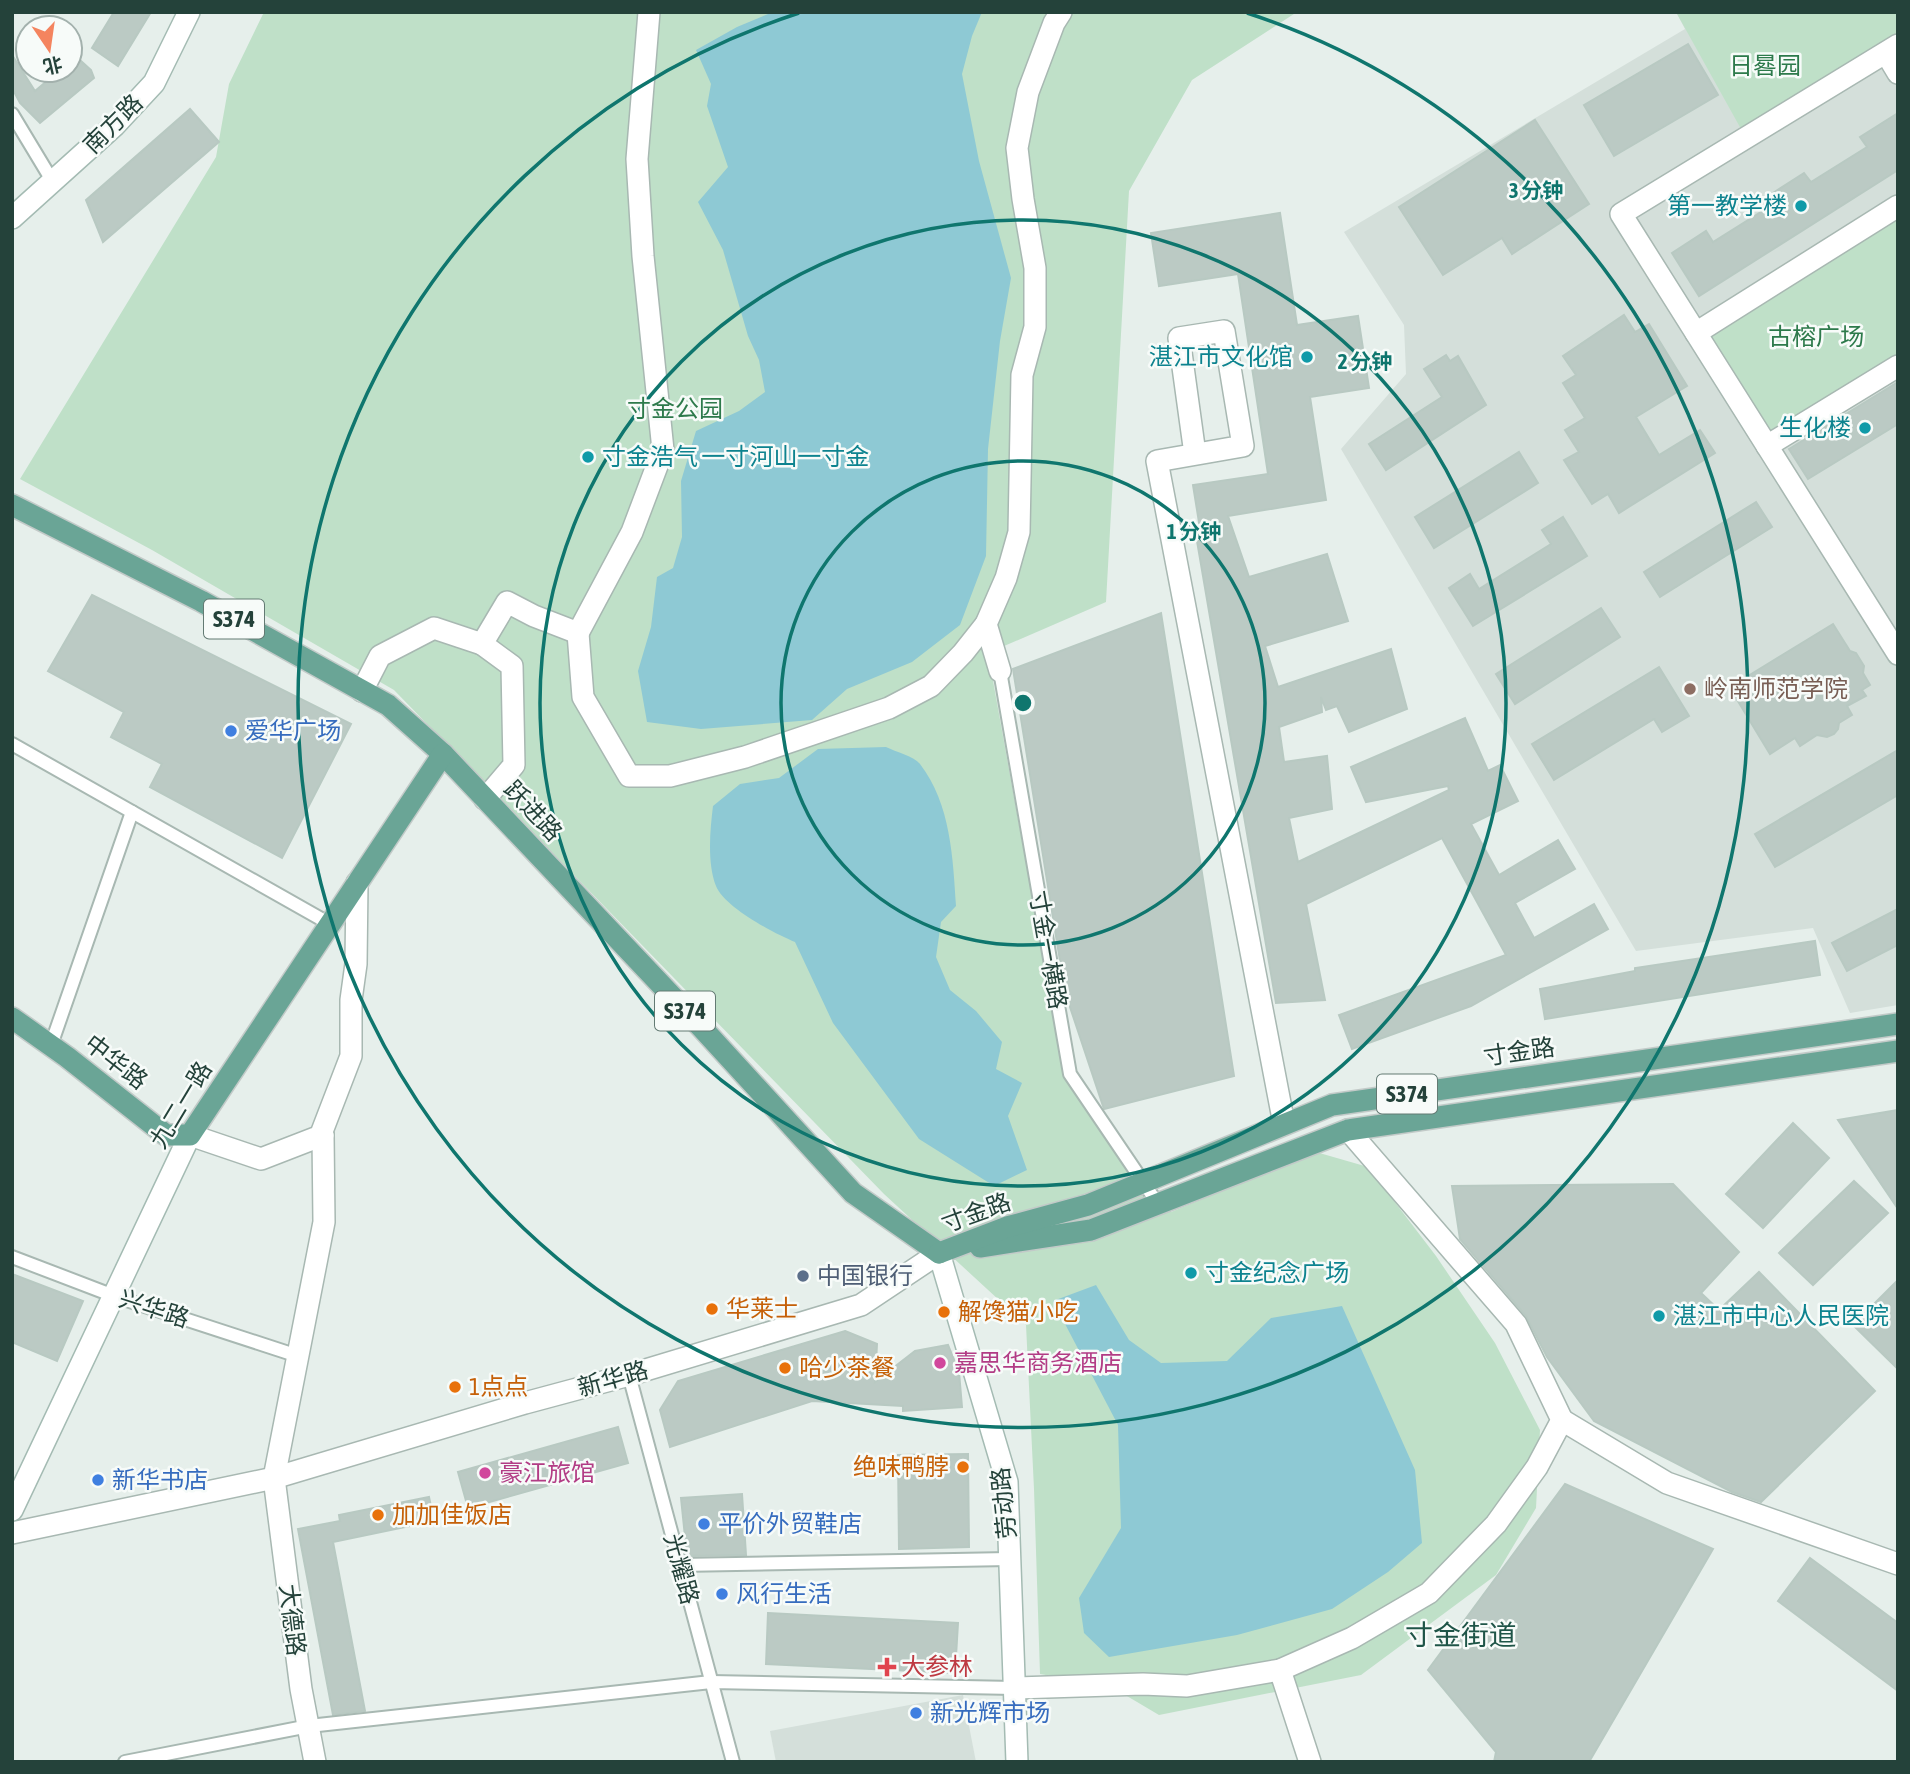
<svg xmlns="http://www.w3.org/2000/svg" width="1910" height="1774" font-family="'Asap Condensed','Noto Sans SC',sans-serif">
<rect width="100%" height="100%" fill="#e6efeb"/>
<g fill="#d4dfda">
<polygon points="1676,12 1898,12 1898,1005 1850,1013 1813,928 1636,951 1341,449 1406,374 1404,325 1344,232 1685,29"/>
<polygon points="963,1695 976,1762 776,1762 770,1731"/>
</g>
<g fill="#bfe0c8">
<polygon points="264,12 1297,12 1192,80 1129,191 1106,602 988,653 1064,1074 1171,1212 1316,1152 1368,1167 1436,1256 1495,1343 1540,1430 1536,1508 1496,1575 1361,1675 1159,1715 1110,1686 1040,1674 1034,1489 1026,1325 884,1194 394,690 152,550 20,479 216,157 229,84"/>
<polygon points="1676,12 1898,12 1898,73 1886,53 1746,138"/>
<polygon points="1898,206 1898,366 1767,446 1696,333"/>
</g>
<g fill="#8ec9d4">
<polygon points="773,12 982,12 972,36 962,74 979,161 1011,278 1000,341 988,449 986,556 960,625 912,662 847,689 812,720 701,729 647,722 638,671 651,627 657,577 673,568 682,537 681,481 696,431 739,411 765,392 759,360 748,336 723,250 698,202 728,167 707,106 711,84 696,50 737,27"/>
<path d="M 886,747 C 896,752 914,756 920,764 C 951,804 953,859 956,906 L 941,922 L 936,957 L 950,990 L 976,1011 L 1002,1042 L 996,1069 L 1022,1083 L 1008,1116 L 1027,1170 L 994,1186 L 919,1139 L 833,1023 L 795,942 C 775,934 724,907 716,886 C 707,863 710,830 713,806 L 740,784 L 779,778 L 818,749 Z"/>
<polygon points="1096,1285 1129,1340 1161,1363 1227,1361 1271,1318 1342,1306 1415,1470 1422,1543 1388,1572 1332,1609 1237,1635 1109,1657 1084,1633 1079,1598 1121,1528 1118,1425 1053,1301"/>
</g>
<g fill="#bbcac4" stroke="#b8c9c2" stroke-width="2">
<polygon points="114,12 151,12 118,66 92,48"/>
<polygon points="1688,44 1718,95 1614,156 1584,105"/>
<polygon points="70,51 91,70 94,78 40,123 20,103 12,88 12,55 35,91 60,70 70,70"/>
<polygon points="190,109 219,142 103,242 86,200"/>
<polygon points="1898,113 1898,170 1699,296 1672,253 1706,231 1713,242 1764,210 1759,202 1804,173 1811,182 1867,147 1860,137"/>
<polygon points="1535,120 1589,204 1512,254 1502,238 1443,275 1399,207"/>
<polygon points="1280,213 1297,325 1358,316 1369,388 1310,397 1326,500 1228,516 1249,577 1327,554 1348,621 1265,646 1278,687 1391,649 1407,709 1349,732 1337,706 1326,710 1321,697 1322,712 1279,727 1284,762 1327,756 1332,809 1289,818 1298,862 1449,790 1448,786 1366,802 1351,767 1465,718 1488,771 1500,765 1518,801 1471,824 1499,875 1558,840 1575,869 1515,903 1534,938 1594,904 1608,929 1471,1006 1352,1049 1339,1015 1506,955 1442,838 1306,904 1325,1000 1276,1003 1197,541 1202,541 1193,485 1268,474 1238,274 1159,286 1151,233"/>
<polygon points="1624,315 1635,332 1649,324 1687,386 1636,417 1659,455 1700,430 1715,453 1619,513 1608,494 1592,504 1564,460 1579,452 1565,430 1585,418 1563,383 1576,375 1563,356"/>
<polygon points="1446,355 1450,361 1458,356 1486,405 1386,470 1369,444 1442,397 1424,369"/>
<polygon points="1898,382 1898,424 1808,479 1789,449"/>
<polygon points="1519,452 1538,483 1434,548 1415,517"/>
<polygon points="1756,502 1772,527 1660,597 1644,572"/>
<polygon points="1563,517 1587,556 1473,626 1449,588 1470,574 1479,589 1551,544 1542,530"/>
<polygon points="92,595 351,724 282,858 150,787 162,764 111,737 124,712 48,671"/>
<polygon points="1601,608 1620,637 1515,704 1496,674"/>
<polygon points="1161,613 1234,1076 1104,1109 1065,992 1013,669"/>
<polygon points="1833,624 1850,651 1856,653 1864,666 1863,673 1870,685 1862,690 1866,696 1847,706 1852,715 1839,723 1838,729 1834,734 1827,737 1817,735 1800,746 1795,738 1770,754 1736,698 1742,695 1735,684"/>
<polygon points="1659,667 1689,716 1662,732 1654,719 1554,780 1532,744"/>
<polygon points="1898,750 1898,795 1775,867 1755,834"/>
<polygon points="1898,909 1898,945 1847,971 1832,943"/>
<polygon points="1815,941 1820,975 1545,1019 1540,989 1635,971 1635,968"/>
<polygon points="1898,1110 1898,1209 1838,1120"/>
<polygon points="1793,1123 1829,1158 1763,1228 1726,1194"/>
<polygon points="1854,1181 1888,1213 1813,1285 1779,1253"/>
<polygon points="1673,1184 1739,1252 1701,1293 1719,1310 1759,1272 1875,1391 1761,1502 1732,1492 1594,1421 1547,1357 1526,1316 1460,1239 1452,1186"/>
<polygon points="12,1274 83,1301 57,1361 12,1342"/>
<polygon points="1898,1280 1898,1369 1853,1325"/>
<polygon points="845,1331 877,1344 875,1382 915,1351 948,1345 959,1372 962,1407 903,1411 903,1406 812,1401 670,1447 660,1410 678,1381"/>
<polygon points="618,1427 628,1463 468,1508 458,1472"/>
<polygon points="968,1454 969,1547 899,1549 898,1455"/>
<polygon points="1565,1484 1713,1549 1589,1762 1494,1762 1496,1752 1428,1670"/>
<polygon points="742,1494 746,1555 687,1556 681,1498"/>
<polygon points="429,1497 434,1521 333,1542 365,1711 333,1715 298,1529 340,1521 339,1515"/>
<polygon points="1810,1558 1898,1623 1898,1691 1778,1601"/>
<polygon points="768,1613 958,1623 955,1673 766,1664"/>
</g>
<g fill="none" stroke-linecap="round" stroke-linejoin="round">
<g stroke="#a8b8b2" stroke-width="16">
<g id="lane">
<polyline points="12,114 53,182"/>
<polyline points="1000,671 1070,1074 1158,1204"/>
<polyline points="12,744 330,924"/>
<polyline points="51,1045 132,812"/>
<polyline points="12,1257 114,1296 298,1356"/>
<polyline points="629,1375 733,1762"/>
<polyline points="680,1565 1009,1559"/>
<polyline points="125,1762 309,1726 711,1682 1014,1688"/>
</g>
</g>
<g stroke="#a8b8b2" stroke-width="24">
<g id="street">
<polyline points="1898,45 1621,214 1898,654"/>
<polyline points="1886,53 1898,73"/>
<polyline points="1696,333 1898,206"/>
<polyline points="1767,446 1898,366"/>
<polyline points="1195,454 1179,338 1224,331 1243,446 1157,461 1284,1124"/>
<polyline points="578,633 583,697 629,776 670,776 745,757 889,708 931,686 963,653 986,624"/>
<polyline points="1000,671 986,624 1006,578 1019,532 1022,375 1035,327 1035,268 1023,199 1017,148 1028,92 1054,23 1061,12"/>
<polyline points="362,691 380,656 434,628 482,644"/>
<polyline points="485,799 514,765 512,666 482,644 507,602 534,616 578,633 632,532 663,450 643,256 637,159 649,12"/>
<polyline points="190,1135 261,1159 323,1135 321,1134 351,1056 351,1000 356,964 357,883"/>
<polyline points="1562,1420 1667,1483 1898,1564"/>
<polyline points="12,1533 274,1478 525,1403 629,1375 861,1305 939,1253"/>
<polyline points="1280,1670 1310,1762"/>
<polyline points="1014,1688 1143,1684 1187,1686 1280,1670 1352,1638 1429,1593 1496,1524 1537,1467 1562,1420 1516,1324 1348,1130"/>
<polyline points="315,1762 301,1689 274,1478 324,1222 323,1135"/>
</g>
</g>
<g stroke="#a4bbb3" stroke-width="24">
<g id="secondary">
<polyline points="12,218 114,126 154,83 189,12"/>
<polyline points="939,1253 1007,1482 1017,1762"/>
<polyline points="12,1510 190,1135"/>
</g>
</g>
<g stroke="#c2cac8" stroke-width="24">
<g id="primary">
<polyline points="12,505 201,601 388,705 443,754 702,1028 853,1193 939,1253"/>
<polyline points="12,1018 67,1057 166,1135 190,1135 443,754"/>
<polyline points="980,1247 1091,1230 1348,1130 1898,1051"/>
<polyline points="939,1253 1007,1227 1088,1205 1332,1105 1898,1024"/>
</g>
</g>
<use href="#lane" stroke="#fff" stroke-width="12"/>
<use href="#street" stroke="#fff" stroke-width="21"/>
<use href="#secondary" stroke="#fff" stroke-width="21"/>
<use href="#primary" stroke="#6aa596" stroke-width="21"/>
</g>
<g fill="none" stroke="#0f766e" stroke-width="3.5">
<circle cx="1023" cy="703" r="242"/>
<circle cx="1023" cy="703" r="483"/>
<path d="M1247 13A725 725 0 1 1 799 13"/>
</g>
<g fill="#0f9aa8" stroke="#f7fbf9" stroke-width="2.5">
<circle cx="1801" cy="206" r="7"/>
<circle cx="1307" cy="357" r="7"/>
<circle cx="1865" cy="428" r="7"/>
<circle cx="588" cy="457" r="7"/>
<circle cx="1191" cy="1273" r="7"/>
<circle cx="1659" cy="1316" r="7"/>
</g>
<circle fill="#8d6e63" stroke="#f7fbf9" stroke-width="2.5" cx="1690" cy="689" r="7"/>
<g fill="#3f7fe0" stroke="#f7fbf9" stroke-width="2.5">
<circle cx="231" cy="731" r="7"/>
<circle cx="98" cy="1480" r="7"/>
<circle cx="704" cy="1524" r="7"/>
<circle cx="722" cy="1594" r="7"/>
<circle cx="916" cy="1713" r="7"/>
</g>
<circle fill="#5c6f8a" stroke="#f7fbf9" stroke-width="2.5" cx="803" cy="1276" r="7"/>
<g fill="#e8710a" stroke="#f7fbf9" stroke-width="2.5">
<circle cx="712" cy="1309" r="7"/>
<circle cx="944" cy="1312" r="7"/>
<circle cx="785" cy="1368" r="7"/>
<circle cx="455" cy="1387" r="7"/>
<circle cx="963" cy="1467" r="7"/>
<circle cx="378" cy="1515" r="7"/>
</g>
<g fill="#d1479c" stroke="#f7fbf9" stroke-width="2.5">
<circle cx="940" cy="1363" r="7"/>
<circle cx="485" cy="1473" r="7"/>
</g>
<path fill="#e0444e" stroke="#f7fbf9" stroke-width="2.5" d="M883.5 1656.5h7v7h7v7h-7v7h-7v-7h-7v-7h7z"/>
<g text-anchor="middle" stroke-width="5" stroke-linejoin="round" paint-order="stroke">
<g fill="#f7fbf9" stroke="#637a73" stroke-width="2">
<rect x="204" y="599.5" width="60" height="39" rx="5"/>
<rect x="655" y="991.5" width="60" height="39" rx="5"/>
<rect x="1377" y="1074.5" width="60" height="39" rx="5"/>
</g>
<g font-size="23" font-weight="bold" fill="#24423a">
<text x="234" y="627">S374</text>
<text x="685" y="1019">S374</text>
<text x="1407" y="1102">S374</text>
</g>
<g font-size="24" fill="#2d7a4b" stroke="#f7fbf9">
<text x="1765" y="74">日晷园</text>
<text x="1816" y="345">古榕广场</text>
<text x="675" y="417">寸金公园</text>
</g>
<g font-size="24" fill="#24423a" stroke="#f7fbf9">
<text transform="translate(113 124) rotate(-45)" y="8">南方路</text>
<text transform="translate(533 811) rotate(47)" y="8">跃进路</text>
<text transform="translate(1048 950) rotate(80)" y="8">寸金一横路</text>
<text transform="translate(1519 1052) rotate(-8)" y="8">寸金路</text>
<text transform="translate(116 1062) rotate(38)" y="8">中华路</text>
<text transform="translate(181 1105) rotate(-59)" y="8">九二一路</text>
<text transform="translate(976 1213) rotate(-20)" y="8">寸金路</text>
<text transform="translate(154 1309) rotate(18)" y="8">兴华路</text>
<text transform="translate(613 1379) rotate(-16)" y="8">新华路</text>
<text transform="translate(1004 1503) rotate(-96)" y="8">劳动路</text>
<text transform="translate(681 1569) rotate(75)" y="8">光耀路</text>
<text transform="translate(292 1620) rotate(83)" y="8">大德路</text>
</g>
<g font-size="24" fill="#0d838f" stroke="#f7fbf9" text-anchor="end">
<text x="1787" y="214">第一教学楼</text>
<text x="1293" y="365">湛江市文化馆</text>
<text x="1851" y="436">生化楼</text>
<text x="602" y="465" text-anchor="start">寸金浩气 一寸河山一寸金</text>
<text x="1205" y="1281" text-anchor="start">寸金纪念广场</text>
<text x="1673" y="1324" text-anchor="start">湛江市中心人民医院</text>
</g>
<g font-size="24" fill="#785e54" stroke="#f7fbf9" text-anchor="start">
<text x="1704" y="697">岭南师范学院</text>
</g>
<g font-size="24" fill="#366cbe" stroke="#f7fbf9" text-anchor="start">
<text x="245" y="739">爱华广场</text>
<text x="112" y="1488">新华书店</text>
<text x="718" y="1532">平价外贸鞋店</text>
<text x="736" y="1602">风行生活</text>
<text x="930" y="1721">新光辉市场</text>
</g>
<g font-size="24" fill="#4e5e75" stroke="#f7fbf9" text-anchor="start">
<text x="817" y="1284">中国银行</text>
</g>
<g font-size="24" fill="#c56008" stroke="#f7fbf9" text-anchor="start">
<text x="726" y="1317">华莱士</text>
<text x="958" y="1320">解馋猫小吃</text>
<text x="799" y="1376">哈少茶餐</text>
<text x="469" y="1395">1点点</text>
<text x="949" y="1475" text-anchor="end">绝味鸭脖</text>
<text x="392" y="1523">加加佳饭店</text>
</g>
<g font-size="24" fill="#b23c85" stroke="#f7fbf9" text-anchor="start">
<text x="954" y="1371">嘉思华商务酒店</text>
<text x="499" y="1481">豪江旅馆</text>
</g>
<g font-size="24" fill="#be3a42" stroke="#f7fbf9" text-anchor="start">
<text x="901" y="1675">大参林</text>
</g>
<g font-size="28" fill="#1f5548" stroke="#f7fbf9">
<text x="1461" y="1645">寸金街道</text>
</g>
</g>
<circle cx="1023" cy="703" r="10" fill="#0f766e" stroke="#f7fbf9" stroke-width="3.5"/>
<g font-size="21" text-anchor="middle" font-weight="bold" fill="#0f766e" stroke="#f7fbf9" stroke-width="5" stroke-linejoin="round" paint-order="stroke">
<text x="1536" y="198">3 分钟</text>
<text x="1365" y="369">2 分钟</text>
<text x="1194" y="539">1 分钟</text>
</g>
<rect width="1910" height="1774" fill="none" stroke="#24423a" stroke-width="28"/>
<g transform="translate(49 49) rotate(167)"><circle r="33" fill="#f7fbf9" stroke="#a3b1ad" stroke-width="2"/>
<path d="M0-5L12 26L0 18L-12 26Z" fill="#f4845f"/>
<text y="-10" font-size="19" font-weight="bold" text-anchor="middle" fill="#24423a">北</text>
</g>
</svg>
